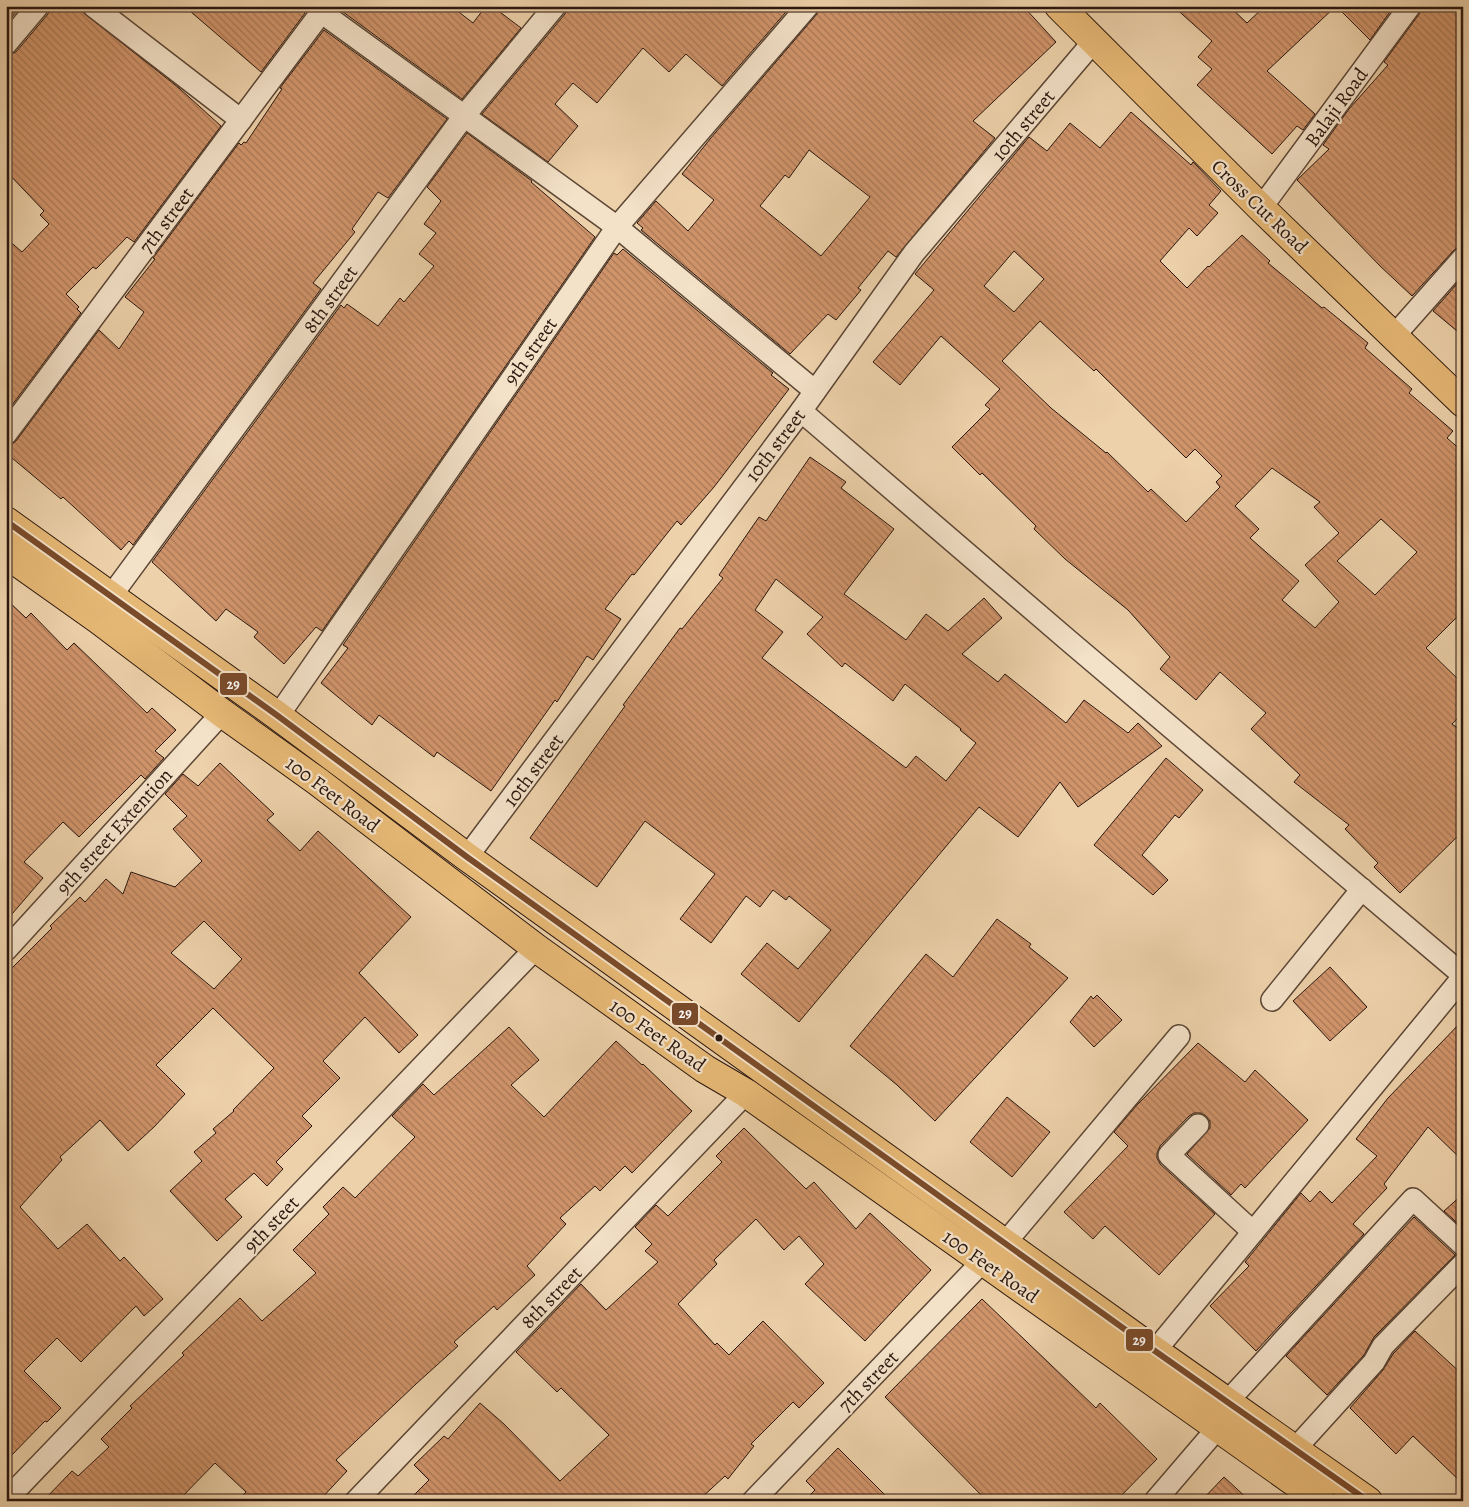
<svg xmlns="http://www.w3.org/2000/svg" width="1469" height="1507" font-family="Alegreya,serif">
<defs>
<pattern id="building-back-hatch" width="6" height="6" patternUnits="userSpaceOnUse" patternTransform="scale(1.25)"><rect width="6" height="6" fill="#d0946b"/><path d="M-1 5l2 2M0 0l6 6M5-1l2 2" fill="none" stroke="#a97856"/></pattern>
</defs>
<rect width="100%" height="100%" fill="#edd1aa"/>
<filter id="stains"><feTurbulence type="fractalNoise" baseFrequency=".004" numOctaves="4"/><feColorMatrix values="0 0 0 0 .2 0 0 0 0 .09 0 0 0 0 .02 0 0 0 .5 -.17"/></filter>
<radialGradient id="worn" r=".72"><stop offset=".6" stop-color="#630" stop-opacity="0"/><stop offset="1" stop-color="#630" stop-opacity=".3"/></radialGradient>
<g fill="url(#building-back-hatch)" stroke="#2b170e" fill-rule="evenodd">
<polygon points="6,6 21,6 6,24"/>
<polygon points="50,6 75,6 179,88 221,126 134,242 127,237 96,269 93,267 66,294 79,307 77,309 81,313 6,413 6,238 22,252 49,224 40,215 44,211 6,171 6,56 16,52 48,14"/>
<polygon points="184,6 298,6 305,13 261,72"/>
<polygon points="341,6 451,6 473,23 486,6 492,6 521,28 462,99 339,9"/>
<polygon points="568,6 791,6 722,86 686,54 669,72 643,48 597,103 573,83 555,104 578,126 548,162 482,114 565,14"/>
<path d="M 820,6 L 1023,6 L 1056,42 L 973,121 L 995,138 L 896,257 L 888,251 L 858,288 L 861,290 L 836,320 L 828,314 L 790,354 L 641,230 L 643,228 L 637,223 L 656,201 L 688,231 L 714,200 L 682,174 L 710,139 L 817,14 ZM 809,150 L 870,197 L 821,256 L 760,206 L 785,175 L 789,178 Z"/>
<polygon points="1173,6 1229,6 1247,23 1265,6 1394,6 1370,40 1336,6 1267,71 1315,114 1303,130 1297,126 1272,154 1197,85 1212,69 1198,57 1212,41"/>
<polygon points="1422,6 1463,6 1463,246 1454,250 1412,296 1380,266 1297,180 1329,149 1323,145 1349,109 1388,65 1384,62 1420,13"/>
<polygon points="324,30 447,119 388,198 378,192 352,229 355,232 313,283 321,289 133,545 129,541 121,550 63,497 61,499 6,453 6,446 11,445 16,441 99,330 119,349 144,312 125,297 155,259 153,258 239,143 241,145 244,142 246,143 282,89 280,88"/>
<path d="M 1131,112 L 1191,165 L 1193,162 L 1221,191 L 1209,205 L 1218,213 L 1197,236 L 1189,228 L 1160,261 L 1187,288 L 1208,266 L 1209,267 L 1242,235 L 1270,261 L 1268,263 L 1322,308 L 1324,307 L 1368,343 L 1365,348 L 1412,389 L 1409,393 L 1453,431 L 1447,438 L 1463,452 L 1463,611 L 1426,648 L 1463,684 L 1463,713 L 1452,724 L 1463,732 L 1463,831 L 1400,893 L 1374,867 L 1378,863 L 1345,829 L 1349,825 L 1294,782 L 1300,775 L 1251,729 L 1266,713 L 1220,672 L 1196,700 L 1160,669 L 1170,657 L 1128,610 L 1065,559 L 1034,529 L 1036,526 L 982,473 L 980,475 L 952,447 L 990,409 L 985,405 L 1000,389 L 941,336 L 900,385 L 873,362 L 934,290 L 915,274 L 1029,137 L 1047,151 L 1070,123 L 1100,148 ZM 1014,251 L 1044,279 L 1014,312 L 984,286 ZM 1040,321 L 1094,371 L 1096,369 L 1186,458 L 1195,449 L 1222,476 L 1216,482 L 1220,487 L 1186,522 L 1151,489 L 1148,492 L 1107,452 L 1106,453 L 1051,408 L 1002,361 ZM 1272,468 L 1320,502 L 1314,507 L 1339,533 L 1305,565 L 1339,602 L 1315,628 L 1282,600 L 1299,581 L 1250,538 L 1259,529 L 1235,506 ZM 1381,519 L 1417,552 L 1375,595 L 1337,561 Z"/>
<polygon points="467,133 532,181 531,182 595,237 322,631 316,627 284,664 254,637 258,632 226,609 216,621 152,562 341,305 344,308 347,304 378,326 400,298 404,302 434,266 419,254 436,233 424,224 441,201 427,187"/>
<polygon points="623,249 773,373 771,375 789,389 714,487 681,525 677,521 634,575 632,574 605,609 621,619 593,660 587,656 557,702 555,700 491,791 437,752 434,757 379,715 372,725 321,683 348,648 343,645 614,253 617,255"/>
<polygon points="1463,277 1463,336 1433,311"/>
<path d="M 810,457 L 846,482 L 841,488 L 894,529 L 844,594 L 906,640 L 926,614 L 948,631 L 984,598 L 1002,618 L 962,654 L 998,682 L 1005,674 L 1066,723 L 1084,700 L 1128,733 L 1138,723 L 1162,746 L 1078,807 L 1060,782 L 1018,837 L 979,807 L 799,1022 L 741,974 L 767,943 L 798,969 L 831,930 L 789,896 L 786,900 L 773,890 L 760,907 L 746,896 L 711,943 L 680,919 L 715,874 L 645,821 L 597,887 L 530,838 L 625,706 L 623,705 L 680,628 L 682,629 L 723,578 L 719,575 L 759,517 L 766,521 ZM 776,579 L 823,617 L 807,634 L 842,667 L 845,663 L 893,701 L 905,684 L 961,729 L 960,730 L 976,743 L 946,781 L 916,756 L 906,768 L 762,658 L 783,632 L 755,610 Z"/>
<polygon points="6,599 26,618 31,613 67,650 74,643 147,713 152,708 176,730 155,751 164,758 145,779 141,775 79,837 63,822 24,862 43,878 6,921"/>
<polygon points="1166,758 1203,790 1179,818 1175,815 1142,855 1168,880 1153,895 1094,845"/>
<path d="M 220,763 L 274,814 L 267,820 L 300,851 L 318,831 L 411,917 L 359,973 L 418,1035 L 399,1053 L 365,1017 L 323,1061 L 340,1078 L 302,1116 L 312,1126 L 276,1162 L 283,1169 L 267,1186 L 254,1173 L 225,1199 L 242,1217 L 217,1241 L 170,1191 L 202,1161 L 194,1152 L 216,1133 L 213,1129 L 234,1111 L 233,1110 L 274,1068 L 213,1008 L 156,1065 L 185,1094 L 154,1127 L 128,1151 L 100,1120 L 60,1157 L 62,1160 L 20,1207 L 58,1249 L 87,1224 L 120,1261 L 124,1257 L 163,1299 L 144,1316 L 136,1306 L 81,1362 L 57,1338 L 24,1371 L 61,1408 L 47,1422 L 45,1421 L 6,1461 L 6,974 L 52,928 L 50,926 L 80,897 L 85,902 L 106,879 L 123,894 L 131,872 L 175,887 L 202,861 L 173,829 L 187,816 L 165,794 L 183,774 L 198,786 ZM 204,921 L 242,959 L 214,989 L 171,953 Z"/>
<polygon points="997,919 1031,944 1029,947 1068,978 935,1121 897,1085 850,1046 926,954 953,977"/>
<polygon points="1330,967 1367,1007 1330,1041 1293,1001"/>
<polygon points="1097,995 1122,1020 1094,1047 1070,1022 1091,996 1093,999"/>
<polygon points="1463,1020 1463,1161 1428,1127 1384,1184 1387,1188 1353,1224 1364,1234 1256,1351 1210,1306 1249,1266 1245,1262 1301,1193 1310,1202 1320,1191 1332,1203 1377,1156 1356,1139 1388,1098"/>
<polygon points="509,1027 539,1060 511,1085 544,1117 616,1041 642,1065 643,1064 692,1111 632,1173 625,1166 600,1191 595,1186 560,1218 566,1224 527,1266 535,1275 497,1310 494,1306 454,1342 458,1346 416,1384 336,1460 347,1471 319,1501 237,1501 246,1492 215,1463 178,1501 43,1501 72,1471 78,1476 109,1447 101,1439 132,1408 130,1406 184,1355 182,1353 240,1298 262,1321 316,1273 293,1250 329,1214 323,1207 343,1187 355,1198 415,1137 392,1116 423,1084 434,1095"/>
<polygon points="1198,1043 1245,1082 1255,1070 1308,1120 1245,1188 1241,1184 1231,1195 1187,1154 1210,1128 1210,1121 1206,1116 1201,1113 1194,1113 1189,1116 1160,1146 1157,1153 1157,1158 1160,1164 1215,1214 1159,1275 1105,1226 1093,1239 1064,1212 1128,1146 1114,1132 1137,1105"/>
<polygon points="1007,1097 1050,1132 1012,1177 970,1142"/>
<polygon points="744,1128 806,1189 814,1182 856,1229 870,1213 931,1270 865,1341 805,1284 824,1264 799,1236 784,1250 756,1219 714,1260 717,1264 678,1304 715,1345 717,1343 729,1355 763,1321 824,1383 799,1408 793,1402 751,1444 754,1446 728,1479 725,1476 698,1501 408,1501 429,1480 414,1465 444,1436 448,1439 480,1403 504,1424 560,1481 609,1435 561,1388 557,1392 516,1352 581,1284 606,1310 658,1262 645,1251 652,1244 635,1227 656,1205 668,1216 722,1162 716,1156"/>
<polygon points="1463,1194 1463,1228 1444,1211"/>
<polygon points="1414,1217 1455,1255 1374,1337 1364,1355 1327,1395 1286,1356"/>
<polygon points="982,1299 1096,1408 1100,1403 1157,1459 1116,1501 987,1501 885,1397"/>
<polygon points="1415,1331 1463,1375 1463,1484 1413,1436 1396,1454 1350,1408 1383,1370 1393,1354"/>
<polygon points="838,1448 891,1501 804,1501 815,1490 806,1481"/>
<polygon points="1224,1477 1250,1501 1201,1501"/>
</g>
<g fill="none" stroke-linecap="round" stroke-linejoin="round">
<g stroke="#5c4635" stroke-width="24">
<g id="street">
<polyline points="93,6 241,120"/>
<polyline points="321,12 617,227 815,391"/>
<polyline points="6,44 38,6"/>
<polyline points="1261,208 1410,6"/>
<polyline points="1394,336 1463,258"/>
<polyline points="801,411 1069,641 1463,975"/>
<polyline points="6,434 326,6"/>
<polyline points="111,596 464,116 555,6"/>
<polyline points="278,716 617,227 808,6"/>
<polyline points="467,857 801,411 914,253 1094,41"/>
<polyline points="6,950 222,713"/>
<polyline points="1272,1000 1362,889"/>
<polyline points="1198,1125 1169,1155 1253,1232"/>
<polyline points="1005,1243 1179,1036"/>
<polyline points="1146,1364 1155,1351 1463,977"/>
<polyline points="1228,1401 1413,1199 1463,1245"/>
<polyline points="1295,1449 1374,1362 1383,1346 1463,1264"/>
<polyline points="6,1500 536,948"/>
<polyline points="356,1501 746,1093"/>
<polyline points="753,1501 983,1261"/>
<polyline points="1155,1501 1227,1417"/>
</g>
</g>
<g stroke="#2b170e" stroke-width="30">
<g id="primary">
<polyline points="1059,6 1261,208 1463,403"/>
<polyline points="6,521 278,716 467,857 1155,1351 1368,1501"/>
<polyline points="6,554 99,620 222,713 317,781 536,948 705,1069 746,1093 1321,1501"/>
</g>
</g>
<use href="#street" stroke="#f3e1c8" stroke-width="21"/>
<use href="#primary" stroke="#e6b875" stroke-width="28"/>
<g stroke="#f3e1c8" stroke-width="10">
<polyline id="bus-1" points="6,521 278,716 467,857 1155,1351 1368,1501"/>
</g>
<use href="#bus-1" stroke="#7a4b2a" stroke-width="6"/>
</g>
<circle fill="#2b170e" stroke="#f3e1c8" stroke-width="2" cx="719" cy="1038" r="4.5"/>
<g text-anchor="middle" stroke-width="4.5" stroke-linejoin="round" paint-order="stroke">
<g font-size="20" fill="#2b170e" stroke="#f3e1c8">
<text transform="translate(1336 107) rotate(-54)" y="7">Balaji Road</text>
<text transform="translate(1023 125) rotate(-50)" y="7">10th street</text>
<text transform="translate(1260 206) rotate(44)" y="7">Cross Cut Road</text>
<text transform="translate(166 220) rotate(-53)" y="7">7th street</text>
<text transform="translate(330 299) rotate(-54)" y="7">8th street</text>
<text transform="translate(530 351) rotate(-55)" y="7">9th street</text>
<text transform="translate(775 445) rotate(-53)" y="7">10th street</text>
<text transform="translate(533 770) rotate(-53)" y="7">10th street</text>
<text transform="translate(333 794) rotate(37)" y="7">100 Feet Road</text>
<text transform="translate(114 831) rotate(-48)" y="7">9th street Extention</text>
<text transform="translate(658 1035) rotate(35)" y="7">100 Feet Road</text>
<text transform="translate(271 1224) rotate(-46)" y="7">9th steet</text>
<text transform="translate(991 1266) rotate(35)" y="7">100 Feet Road</text>
<text transform="translate(551 1297) rotate(-46)" y="7">8th street</text>
<text transform="translate(868 1381) rotate(-46)" y="7">7th street</text>
</g>
</g>
<g stroke="#f3e1c8" stroke-width="2">
<rect x="219" y="672" width="29" height="24" rx="5" fill="#7a4b2a"/>
<rect x="671" y="1002" width="28" height="24" rx="5" fill="#7a4b2a"/>
<rect x="1125" y="1328" width="29" height="24" rx="5" fill="#7a4b2a"/>
</g>
<g font-size="14" text-anchor="middle" font-weight="bold" fill="#fff">
<text x="233" y="689">29</text>
<text x="685" y="1018">29</text>
<text x="1139" y="1345">29</text>
</g>
<rect width="1469" height="1507" fill="none" stroke="#edd1aa" stroke-width="25"/>
<rect x="8" y="8" width="1454" height="1492" fill="none" stroke="#2b170e" stroke-width="2.5"/>
<rect x="12" y="12" width="1444" height="1482" fill="none" stroke="#2b170e"/>
<rect width="100%" height="100%" filter="url(#stains)"/>
<rect width="100%" height="100%" fill="url(#worn)"/>
</svg>
